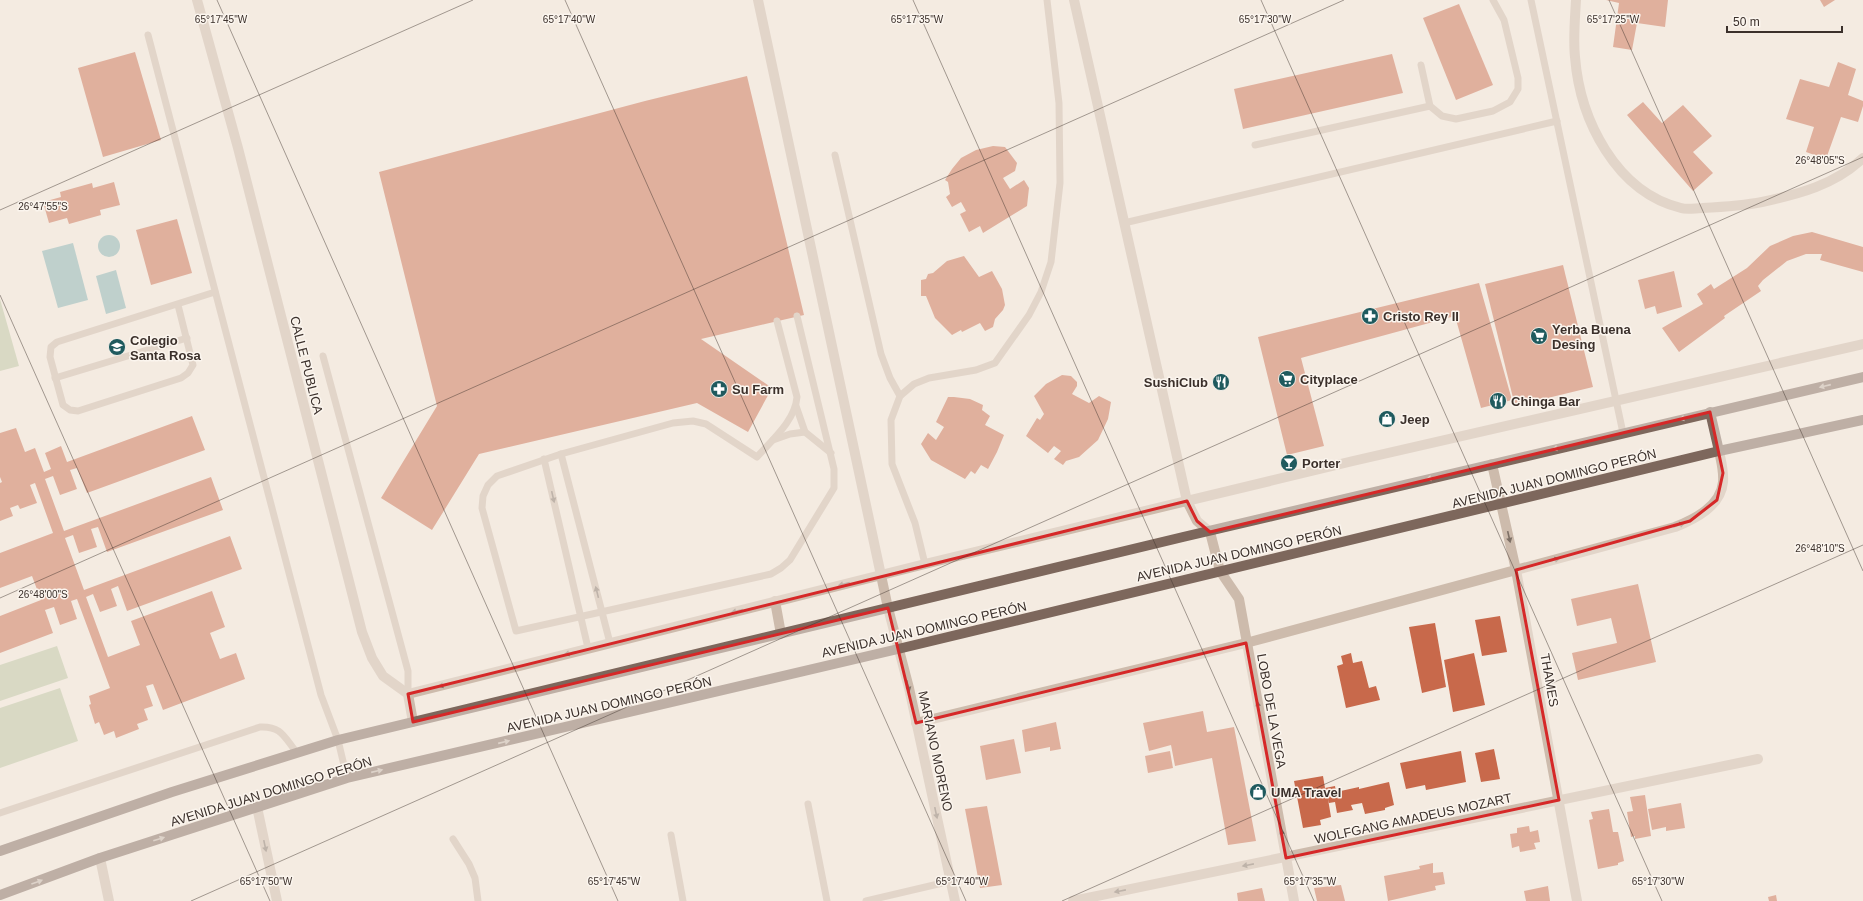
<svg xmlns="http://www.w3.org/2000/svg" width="1863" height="901" font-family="Helvetica,sans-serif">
<rect width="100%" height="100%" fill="#f4ebe1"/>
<g fill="#b8c4a0">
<polygon points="0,299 19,366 0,371"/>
<polygon points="57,646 68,678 0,701 0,665"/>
<polygon points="60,688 78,741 0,768 0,708"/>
</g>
<g fill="#7fb0b2">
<circle cx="109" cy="246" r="11"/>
<polygon points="73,243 88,300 58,308 42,251"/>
<polygon points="116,270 126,308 106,314 96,276"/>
</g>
<g fill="#c8694b">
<polygon points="1606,0 1668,0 1665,27 1637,23 1632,50 1613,47 1619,3"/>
<polygon points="1820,0 1835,0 1824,7"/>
<polygon points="1459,4 1493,85 1456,100 1423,18"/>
<polygon points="135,52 161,140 103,157 78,68"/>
<polygon points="1392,54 1403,93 1243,129 1234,89"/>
<polygon points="1838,62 1856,69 1848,95 1863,101 1863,106 1858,122 1841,117 1826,159 1806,152 1814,127 1786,119 1800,79 1829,87"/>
<polygon points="747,76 804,315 701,339 772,388 748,432 697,403 479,454 432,530 381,498 437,406 379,172 645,101"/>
<polygon points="1643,102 1662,123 1683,105 1712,136 1693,152 1713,173 1693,191 1627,115"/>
<polygon points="993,146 1005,147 1017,163 1015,171 1003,178 1010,189 1024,180 1029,188 1027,206 983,233 980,226 969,232 960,214 966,211 961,202 952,207 946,197 950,194 948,182 945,180 952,169 961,158 976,150"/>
<polygon points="114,182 120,205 100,210 101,215 69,224 67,218 49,223 43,202 61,197 60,192 92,183 93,188"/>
<polygon points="177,219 192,273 151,285 136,230"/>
<polygon points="1812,232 1863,247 1863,272 1820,260 1822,254 1806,254 1787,261 1763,280 1758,286 1761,291 1724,316 1725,318 1679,352 1662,328 1703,304 1697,294 1711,284 1714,289 1747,268 1770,246 1793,236"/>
<polygon points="964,256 979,277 992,271 1002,289 1005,305 1003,310 995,319 993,327 985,331 980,323 962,332 961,330 952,335 935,318 926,296 921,296 921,280 926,279 928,274 933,273 947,261"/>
<polygon points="1563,265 1593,387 1515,406 1485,284"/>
<polygon points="1674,271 1682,307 1657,314 1655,306 1645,309 1638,280"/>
<polygon points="1479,283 1512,400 1481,408 1455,316 1301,358 1324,446 1287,455 1258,337"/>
<polygon points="1062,375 1071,376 1077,382 1077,386 1072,394 1089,403 1099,396 1111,402 1108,419 1098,440 1079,457 1066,461 1063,465 1054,459 1061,451 1054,446 1048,453 1026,436 1037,418 1040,420 1044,414 1034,396 1046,384"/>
<polygon points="948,397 954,397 970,399 983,405 982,410 990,416 985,425 1004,435 997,452 988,469 981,465 975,474 971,471 965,479 931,460 921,444 928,433 936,440 944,427 936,422"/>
<polygon points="192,416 205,450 87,493 77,468 70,470 77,489 60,495 53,476 45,479 64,531 211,477 223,510 107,552 98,527 91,529 97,547 79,553 73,535 65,538 84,590 230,536 242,569 127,611 118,586 111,589 117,606 100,612 93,594 86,597 108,657 140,645 131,621 212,591 225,627 210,633 220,659 236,653 245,679 163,710 153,684 146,686 153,706 144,709 148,720 137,724 139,729 116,738 114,731 104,735 99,722 95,724 89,705 91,704 89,696 110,688 77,599 71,601 77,619 60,625 54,607 45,610 53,633 0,653 0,616 41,600 32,576 0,588 0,553 53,533 35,483 30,485 37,503 20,509 18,505 10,508 13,516 0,521 0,483 2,482 0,477 0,433 16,428 25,452 35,448 44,472 51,469 45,453 61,446 67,462"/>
<polygon points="1638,584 1656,662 1578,680 1572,653 1617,643 1611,618 1577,626 1571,599"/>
<polygon points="1500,616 1507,652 1482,656 1475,620"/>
<polygon points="1435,623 1446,687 1422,693 1409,627"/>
<polygon points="1351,653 1353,663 1362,661 1369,688 1376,686 1380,700 1346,708 1337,666 1343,664 1341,656"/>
<polygon points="1474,653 1485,705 1453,712 1444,660"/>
<polygon points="1203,711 1207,732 1234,727 1256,841 1228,845 1212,758 1175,766 1171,745 1149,751 1143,723"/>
<polygon points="1056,722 1061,749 1050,751 1050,747 1025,752 1022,730"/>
<polygon points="1014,739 1021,773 986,780 980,746"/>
<polygon points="1494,749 1500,779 1481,782 1475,753"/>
<polygon points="1170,751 1173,768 1148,773 1145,756"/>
<polygon points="1461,751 1466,782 1426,790 1425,785 1406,789 1400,763"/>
<polygon points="1323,776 1325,788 1335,786 1336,792 1359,787 1359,789 1389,782 1394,805 1385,808 1385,810 1365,814 1362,803 1351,805 1353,810 1337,813 1335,802 1329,803 1328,799 1331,817 1320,820 1321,825 1303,828 1294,781"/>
<polygon points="1645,795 1651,836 1635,839 1635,836 1631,837 1627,812 1633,811 1630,797"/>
<polygon points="1681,803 1685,828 1666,831 1666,827 1652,830 1648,809"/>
<polygon points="987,806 1002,885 980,888 965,809"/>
<polygon points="1609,809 1613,832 1618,832 1624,861 1618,863 1618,865 1598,869 1589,820 1593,819 1591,812"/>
<polygon points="1529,826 1530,832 1538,830 1540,842 1534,843 1536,849 1520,852 1519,846 1512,848 1510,834 1517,833 1517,828"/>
<polygon points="1433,863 1433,873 1443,872 1445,884 1435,886 1436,890 1388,901 1384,876 1420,869 1419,866"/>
<polygon points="1341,885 1345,901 1317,901 1314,888"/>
<polygon points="1548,886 1550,901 1526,901 1524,891"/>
<polygon points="1262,888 1265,901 1238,901 1237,893"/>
<polygon points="1776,895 1777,901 1769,901 1768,897"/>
</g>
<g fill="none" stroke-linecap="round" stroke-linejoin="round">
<g stroke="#cdbbac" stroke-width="7">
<polyline points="1531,0 1623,433"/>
<polyline points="148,35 321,695 338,740 347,778"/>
<polyline points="1421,65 1430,106 1442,116 1456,119 1493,111 1510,102 1518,89 1518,78 1504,20 1493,0"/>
<polyline points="1255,145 1430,106"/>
<polyline points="835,155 881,354 890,378 900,396"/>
<polyline points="1124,223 1557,121"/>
<polyline points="178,305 193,365 188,373 181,378 78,411 70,410 63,405 50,357 51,347 57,342 215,292"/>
<path d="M 777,321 L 797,397 C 795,421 772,440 757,457 L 706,424 L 693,421 L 673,423 L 561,454 L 497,476 L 488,485 L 483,496 L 482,508 L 516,631 L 771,574 L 781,568 L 790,560 L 834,488 L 834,469 L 797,316"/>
<polyline points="323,356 408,671 408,694"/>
<polyline points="55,378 187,338"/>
<polyline points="796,406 805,432 831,453"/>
<polyline points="773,440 790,434 805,432"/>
<polyline points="561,454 610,643"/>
<polyline points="544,459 588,648"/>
<polyline points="925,564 915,523 892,464 891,420 900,396 914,384 929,378 976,370 995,363 1029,315 1041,292 1051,262 1060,183 1059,103 1047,0"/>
<polyline points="808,804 827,901"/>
<path d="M 0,813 L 260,727 C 282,726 284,737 297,753"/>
<polyline points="671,835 683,901"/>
<polyline points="453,839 469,864 475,878 478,901"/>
<polyline points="866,901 951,881"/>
</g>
<g stroke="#cdbbac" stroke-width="10">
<polyline points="197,0 238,148 362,632 372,658 383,676 408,694 413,722"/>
<polyline points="758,0 888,608"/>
<polyline points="1074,0 1187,501 1197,521 1210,532"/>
<path d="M 1576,0 C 1575,19 1573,39 1575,57 C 1580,120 1616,192 1681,208 C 1687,210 1696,208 1702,208 C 1722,207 1742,206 1762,202 C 1799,194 1835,185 1863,158"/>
<polyline points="1492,464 1516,570 1577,901"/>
<polyline points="775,601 781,634"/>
<polyline points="408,694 929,563 1353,461 1863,344"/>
<path d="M 916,723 L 1246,643 L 1675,527 C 1695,519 1721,506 1723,482 C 1724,471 1721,461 1719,451"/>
<polyline points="257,807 277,901"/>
<polyline points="100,858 109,901"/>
<polyline points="1073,901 1758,759"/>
</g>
<g stroke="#cdbbac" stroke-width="10">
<polyline points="1210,532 1220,571 1239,599 1294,901"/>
<polyline points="888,608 909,688 955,901"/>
</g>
<g stroke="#7d675c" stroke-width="10">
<polyline points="1710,412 1719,451"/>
<polyline points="0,851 172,792 338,740 1183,537 1863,377"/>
<polyline points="0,895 100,858 347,778 898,649 1719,451 1863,420"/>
</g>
</g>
<defs><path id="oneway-solid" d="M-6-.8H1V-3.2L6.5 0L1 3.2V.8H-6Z"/></defs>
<g fill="#c2b5ac">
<use href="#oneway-solid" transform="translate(1825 386) rotate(167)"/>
<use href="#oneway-solid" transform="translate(1685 418) rotate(167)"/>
<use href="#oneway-solid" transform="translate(1558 448) rotate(167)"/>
<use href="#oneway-solid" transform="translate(1432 478) rotate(167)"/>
<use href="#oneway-solid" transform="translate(504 742) rotate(-13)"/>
<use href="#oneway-solid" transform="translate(377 771) rotate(-13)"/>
<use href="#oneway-solid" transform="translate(159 839) rotate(-18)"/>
<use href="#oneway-solid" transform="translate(37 882) rotate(-20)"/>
</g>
<g fill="#7d6f65">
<use href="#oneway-solid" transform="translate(553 497) rotate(77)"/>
<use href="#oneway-solid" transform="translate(1679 525) rotate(-19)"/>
<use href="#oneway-solid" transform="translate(1509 537) rotate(77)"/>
<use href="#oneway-solid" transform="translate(1554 560) rotate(-15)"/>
<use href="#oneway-solid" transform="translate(844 584) rotate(166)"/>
<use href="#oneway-solid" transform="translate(597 592) rotate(-104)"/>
<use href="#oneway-solid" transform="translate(737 611) rotate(166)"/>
<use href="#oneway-solid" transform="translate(570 653) rotate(166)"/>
<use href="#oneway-solid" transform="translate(444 685) rotate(166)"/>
<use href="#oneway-solid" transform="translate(908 686) rotate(76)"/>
<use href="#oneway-solid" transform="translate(1258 707) rotate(-100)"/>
<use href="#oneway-solid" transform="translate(936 813) rotate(78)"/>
<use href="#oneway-solid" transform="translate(1282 835) rotate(-100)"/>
<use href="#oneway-solid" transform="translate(265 846) rotate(78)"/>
<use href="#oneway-solid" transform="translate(1248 865) rotate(169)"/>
<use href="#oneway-solid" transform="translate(1120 891) rotate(169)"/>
</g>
<path d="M0 0H1863V901H0ZM 1710,412 L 1723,473 L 1717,500 L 1690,521 L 1516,570 L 1559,800 L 1286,858 L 1246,643 L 916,723 L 888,608 L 413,722 L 408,694 L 1187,501 L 1197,521 L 1210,532 Z" fill="#f4ebe1" fill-opacity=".55" fill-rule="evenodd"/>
<path fill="none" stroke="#d62828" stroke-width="3" stroke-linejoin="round" d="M 1710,412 L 1723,473 L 1717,500 L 1690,521 L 1516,570 L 1559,800 L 1286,858 L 1246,643 L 916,723 L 888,608 L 413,722 L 408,694 L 1187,501 L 1197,521 L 1210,532 Z"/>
<path fill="none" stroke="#3b302b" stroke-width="1" stroke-opacity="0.45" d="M 217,0 L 618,901M 565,0 L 966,901M 913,0 L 1314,901M 1261,0 L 1662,901M 1609,0 L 1863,571M 0,210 L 473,0M 0,295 L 270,901M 0,598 L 1344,0M 191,901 L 1863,157M 1062,901 L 1863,545"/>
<defs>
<g id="pharmacy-disc" transform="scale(0.9)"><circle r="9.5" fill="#1f5a5e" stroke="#fbf5ee"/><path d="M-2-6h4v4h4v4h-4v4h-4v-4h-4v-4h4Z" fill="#fff"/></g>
<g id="supermarket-disc" transform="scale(0.9)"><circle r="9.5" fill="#1f5a5e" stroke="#fbf5ee"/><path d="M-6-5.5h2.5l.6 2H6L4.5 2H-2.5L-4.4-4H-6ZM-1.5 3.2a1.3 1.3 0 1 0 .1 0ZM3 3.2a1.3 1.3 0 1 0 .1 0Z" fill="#fff"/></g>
<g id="school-disc" transform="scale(0.9)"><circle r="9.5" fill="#1f5a5e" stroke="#fbf5ee"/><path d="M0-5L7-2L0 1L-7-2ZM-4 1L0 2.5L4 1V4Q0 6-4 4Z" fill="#fff"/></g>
<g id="restaurant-disc" transform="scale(0.9)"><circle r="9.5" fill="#1f5a5e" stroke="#fbf5ee"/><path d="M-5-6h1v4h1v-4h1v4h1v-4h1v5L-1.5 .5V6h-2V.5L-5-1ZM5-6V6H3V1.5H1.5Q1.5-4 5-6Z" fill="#fff"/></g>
<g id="shop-disc" transform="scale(0.9)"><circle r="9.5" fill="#1f5a5e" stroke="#fbf5ee"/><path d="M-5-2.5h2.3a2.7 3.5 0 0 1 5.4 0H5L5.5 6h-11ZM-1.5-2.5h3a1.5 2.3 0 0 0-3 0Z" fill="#fff"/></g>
<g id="bar-disc" transform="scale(0.9)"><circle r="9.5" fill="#1f5a5e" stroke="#fbf5ee"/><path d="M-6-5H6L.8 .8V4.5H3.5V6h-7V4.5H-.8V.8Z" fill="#fff"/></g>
</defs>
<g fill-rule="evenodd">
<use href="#pharmacy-disc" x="1370" y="316"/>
<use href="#supermarket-disc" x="1539" y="336"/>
<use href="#school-disc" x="117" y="347"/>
<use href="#supermarket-disc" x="1287" y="379"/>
<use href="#restaurant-disc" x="1221" y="382"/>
<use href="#pharmacy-disc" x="719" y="389"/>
<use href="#restaurant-disc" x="1498" y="401"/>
<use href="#shop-disc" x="1387" y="419"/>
<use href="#bar-disc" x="1289" y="463"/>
<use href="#shop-disc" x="1258" y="792"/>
</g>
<g text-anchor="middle" stroke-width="3" stroke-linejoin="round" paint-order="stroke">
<g font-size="13" font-weight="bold" fill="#3b302b" stroke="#fbf5ee" text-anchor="start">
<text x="1383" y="321">Cristo Rey II</text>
<text x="1552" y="334">Yerba Buena<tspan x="1552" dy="15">Desing</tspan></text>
<text x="130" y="345">Colegio<tspan x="130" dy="15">Santa Rosa</tspan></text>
<text x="1300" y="384">Cityplace</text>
<text x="1208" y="387" text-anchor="end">SushiClub</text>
<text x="732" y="394">Su Farm</text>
<text x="1511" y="406">Chinga Bar</text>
<text x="1400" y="424">Jeep</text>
<text x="1302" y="468">Porter</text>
<text x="1271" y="797">UMA Travel</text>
</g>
<g font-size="13" fill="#3b302b" stroke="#fbf5ee">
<text transform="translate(307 365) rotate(76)" y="5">CALLE PUBLICA</text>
<text transform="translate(1554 478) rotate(-14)" y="5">AVENIDA JUAN DOMINGO PERÓN</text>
<text transform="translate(1239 553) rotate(-13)" y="5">AVENIDA JUAN DOMINGO PERÓN</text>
<text transform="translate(924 629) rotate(-13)" y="5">AVENIDA JUAN DOMINGO PERÓN</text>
<text transform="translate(1550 680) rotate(80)" y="5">THAMES</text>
<text transform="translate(609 704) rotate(-13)" y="5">AVENIDA JUAN DOMINGO PERÓN</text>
<text transform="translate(1272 711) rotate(80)" y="5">LOBO DE LA VEGA</text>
<text transform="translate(936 751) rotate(78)" y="5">MARIANO MORENO</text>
<text transform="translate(271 791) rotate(-17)" y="5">AVENIDA JUAN DOMINGO PERÓN</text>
<text transform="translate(1413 818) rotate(-12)" y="5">WOLFGANG AMADEUS MOZART</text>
</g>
</g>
<g font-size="10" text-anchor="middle" fill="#3b302b" stroke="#fbf5ee" stroke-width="3" stroke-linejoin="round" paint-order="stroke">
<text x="221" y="23">65°17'45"W</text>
<text x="569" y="23">65°17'40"W</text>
<text x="917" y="23">65°17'35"W</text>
<text x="1265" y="23">65°17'30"W</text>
<text x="1613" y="23">65°17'25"W</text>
<text x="1820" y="164">26°48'05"S</text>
<text x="43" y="210">26°47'55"S</text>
<text x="1820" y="552">26°48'10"S</text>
<text x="43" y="598">26°48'00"S</text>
<text x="266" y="885">65°17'50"W</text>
<text x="614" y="885">65°17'45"W</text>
<text x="962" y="885">65°17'40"W</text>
<text x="1310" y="885">65°17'35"W</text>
<text x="1658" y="885">65°17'30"W</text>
</g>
<path d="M1727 26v6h115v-6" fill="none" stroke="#3b302b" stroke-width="2"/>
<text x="1733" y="26" font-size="12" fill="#3b302b" stroke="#fbf5ee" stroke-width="3" paint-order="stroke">50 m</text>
</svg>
